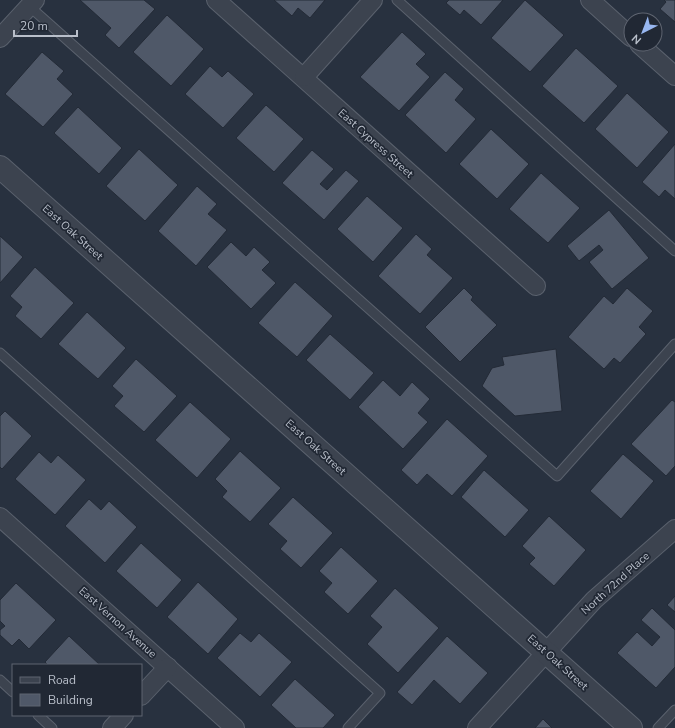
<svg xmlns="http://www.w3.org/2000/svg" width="675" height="728" font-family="'Nunito Sans',sans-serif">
<rect width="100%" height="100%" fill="#28313f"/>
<g fill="#4f5868" stroke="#232a36">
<polygon points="80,0 144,0 155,9 119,48 105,35 111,28"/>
<polygon points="274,0 325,0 310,18 298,8 292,16"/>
<polygon points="449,0 503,0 481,25 464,10 460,15 446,3"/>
<polygon points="525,0 564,35 530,72 491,38"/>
<polygon points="664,0 675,0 675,22 660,9 666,2"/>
<polygon points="167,15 204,49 171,86 133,52"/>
<polygon points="402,32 426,54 416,64 430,77 399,111 360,77"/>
<polygon points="576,48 618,86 584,123 542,86"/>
<polygon points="42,52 64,71 57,79 73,94 43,127 5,94"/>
<polygon points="210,66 222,77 228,71 254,94 223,128 185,94"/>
<polygon points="445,72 464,89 455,100 476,119 446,153 405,115"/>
<polygon points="627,93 669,132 637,168 595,129"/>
<polygon points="266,105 304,139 274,172 236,138"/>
<polygon points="78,107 122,148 99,174 54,133"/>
<polygon points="491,129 529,164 497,199 459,164"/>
<polygon points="675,144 675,199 665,190 659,197 642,182"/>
<polygon points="139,149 178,185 145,221 106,186"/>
<polygon points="312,150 334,169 320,184 327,190 346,170 359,181 324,220 282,183"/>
<polygon points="541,173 580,208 548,243 509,209"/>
<polygon points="197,186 217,204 208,214 227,230 196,266 158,231"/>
<polygon points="367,196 403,228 373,262 337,229"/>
<polygon points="609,210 649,258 612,289 589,262 603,250 599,245 579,261 567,246"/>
<polygon points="416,234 432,249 427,255 453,278 420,314 378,276"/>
<polygon points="0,236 23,257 0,283"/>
<polygon points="231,242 246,256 254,247 270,262 262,270 276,283 251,309 207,267"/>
<polygon points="35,267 74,303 41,339 15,316 22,307 10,296"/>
<polygon points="295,282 333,316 297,357 258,323"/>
<polygon points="464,288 473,297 471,300 497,325 460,362 425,327"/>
<polygon points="627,288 653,311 639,327 646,334 620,363 614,358 604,369 568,337 604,296 613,304"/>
<polygon points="87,312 126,348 98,379 58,344"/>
<polygon points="330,334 374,373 350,400 306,360"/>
<polygon points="556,349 562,411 515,416 482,386 492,368 504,365 502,357"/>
<polygon points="136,359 177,396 144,432 114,406 123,396 112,386"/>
<polygon points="383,380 400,396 412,382 430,399 418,413 428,422 403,449 358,407"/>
<polygon points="672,400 675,402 675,466 666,476 631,444"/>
<polygon points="190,402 231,439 197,478 155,440"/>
<polygon points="5,411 32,436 2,469 0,467 0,416"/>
<polygon points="447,419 488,456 452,496 427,474 417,485 401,470"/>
<polygon points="240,451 281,488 250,522 222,497 227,491 215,479"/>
<polygon points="39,452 51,463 58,455 86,480 55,515 15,479"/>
<polygon points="623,454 654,481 621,519 590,491"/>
<polygon points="484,470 529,510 505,537 461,497"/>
<polygon points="293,497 333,533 301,568 280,549 287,541 268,524"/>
<polygon points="89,499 101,510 109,501 137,527 105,563 65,526"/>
<polygon points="549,516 586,550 554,586 529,564 535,558 522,546"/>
<polygon points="141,543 182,580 157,608 116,571"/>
<polygon points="341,547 378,581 348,614 324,592 332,583 319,571"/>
<polygon points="198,582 238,619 208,654 167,617"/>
<polygon points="16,583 56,620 29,649 19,639 12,646 0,635 0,630 5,626 0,621 0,600"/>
<polygon points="395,588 439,628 398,673 367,644 382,627 370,616"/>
<polygon points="675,596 675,612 667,605"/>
<polygon points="652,608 675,630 675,667 656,688 617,653 637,632 652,646 660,637 641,620"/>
<polygon points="240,633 251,642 259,633 292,662 260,697 217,658"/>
<polygon points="69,636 100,665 48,665 45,662"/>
<polygon points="447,636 488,673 460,704 434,680 412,705 397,692"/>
<polygon points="295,679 335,715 323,728 296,728 271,705"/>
<polygon points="543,719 552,728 535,728"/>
</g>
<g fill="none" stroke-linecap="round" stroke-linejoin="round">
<g stroke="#5a616d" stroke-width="11">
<g id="service">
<polyline points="397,0 675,251"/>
<polyline points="29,6 557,476 675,344"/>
<polyline points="0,353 380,693 348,728"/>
<polyline points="0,680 13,692"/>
<polyline points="38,715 52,728"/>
<polyline points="658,728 675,710"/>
</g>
</g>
<g stroke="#5a616d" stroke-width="20">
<g id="minor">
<polyline points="216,0 536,286"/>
<polyline points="590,0 631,37"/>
<polyline points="0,38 35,0"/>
<polyline points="639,44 675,76"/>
<polyline points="304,77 373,0"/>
<polyline points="0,517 235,728"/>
<polyline points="141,696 168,667"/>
<polyline points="112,728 124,715"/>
<polyline points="477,728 594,600 675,529"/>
</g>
</g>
<g stroke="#5a616d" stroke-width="24">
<polyline id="tertiary" points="0,167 631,728"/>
</g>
<use href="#service" stroke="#3c434f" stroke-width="9"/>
<use href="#minor" stroke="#3c434f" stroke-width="18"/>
<use href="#tertiary" stroke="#3c434f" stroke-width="22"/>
</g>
<g text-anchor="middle" stroke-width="3.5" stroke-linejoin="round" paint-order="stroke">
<g font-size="11" fill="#b9bfca" stroke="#212834">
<text transform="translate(376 143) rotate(42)" y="4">East Cypress Street</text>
<text transform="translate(73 232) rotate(42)" y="4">East Oak Street</text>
<text transform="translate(316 447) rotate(42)" y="4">East Oak Street</text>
<text transform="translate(615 583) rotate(-42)" y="4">North 72nd Place</text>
<text transform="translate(118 622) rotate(42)" y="4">East Vernon Avenue</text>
<text transform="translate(558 662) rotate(42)" y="4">East Oak Street</text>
</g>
</g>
<rect x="12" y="664" width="130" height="52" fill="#212834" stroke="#5e6470"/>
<rect x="20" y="677" width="20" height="6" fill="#3c434f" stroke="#5e6470"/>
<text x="48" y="684" font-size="12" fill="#b9bfca">Road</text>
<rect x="20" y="694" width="20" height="12" fill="#4f5868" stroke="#5e6470"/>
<text x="48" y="704" font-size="12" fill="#b9bfca">Building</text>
<g transform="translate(643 32) rotate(222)"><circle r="19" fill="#212834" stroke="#5e6470"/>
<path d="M0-3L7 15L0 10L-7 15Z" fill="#98b7f0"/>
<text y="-6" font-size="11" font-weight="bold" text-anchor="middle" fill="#b9bfca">N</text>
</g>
<path d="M14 30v6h63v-6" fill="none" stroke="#b9bfca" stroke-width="2"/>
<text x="20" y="30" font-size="12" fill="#b9bfca" stroke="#212834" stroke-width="3" paint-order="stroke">20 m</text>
</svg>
